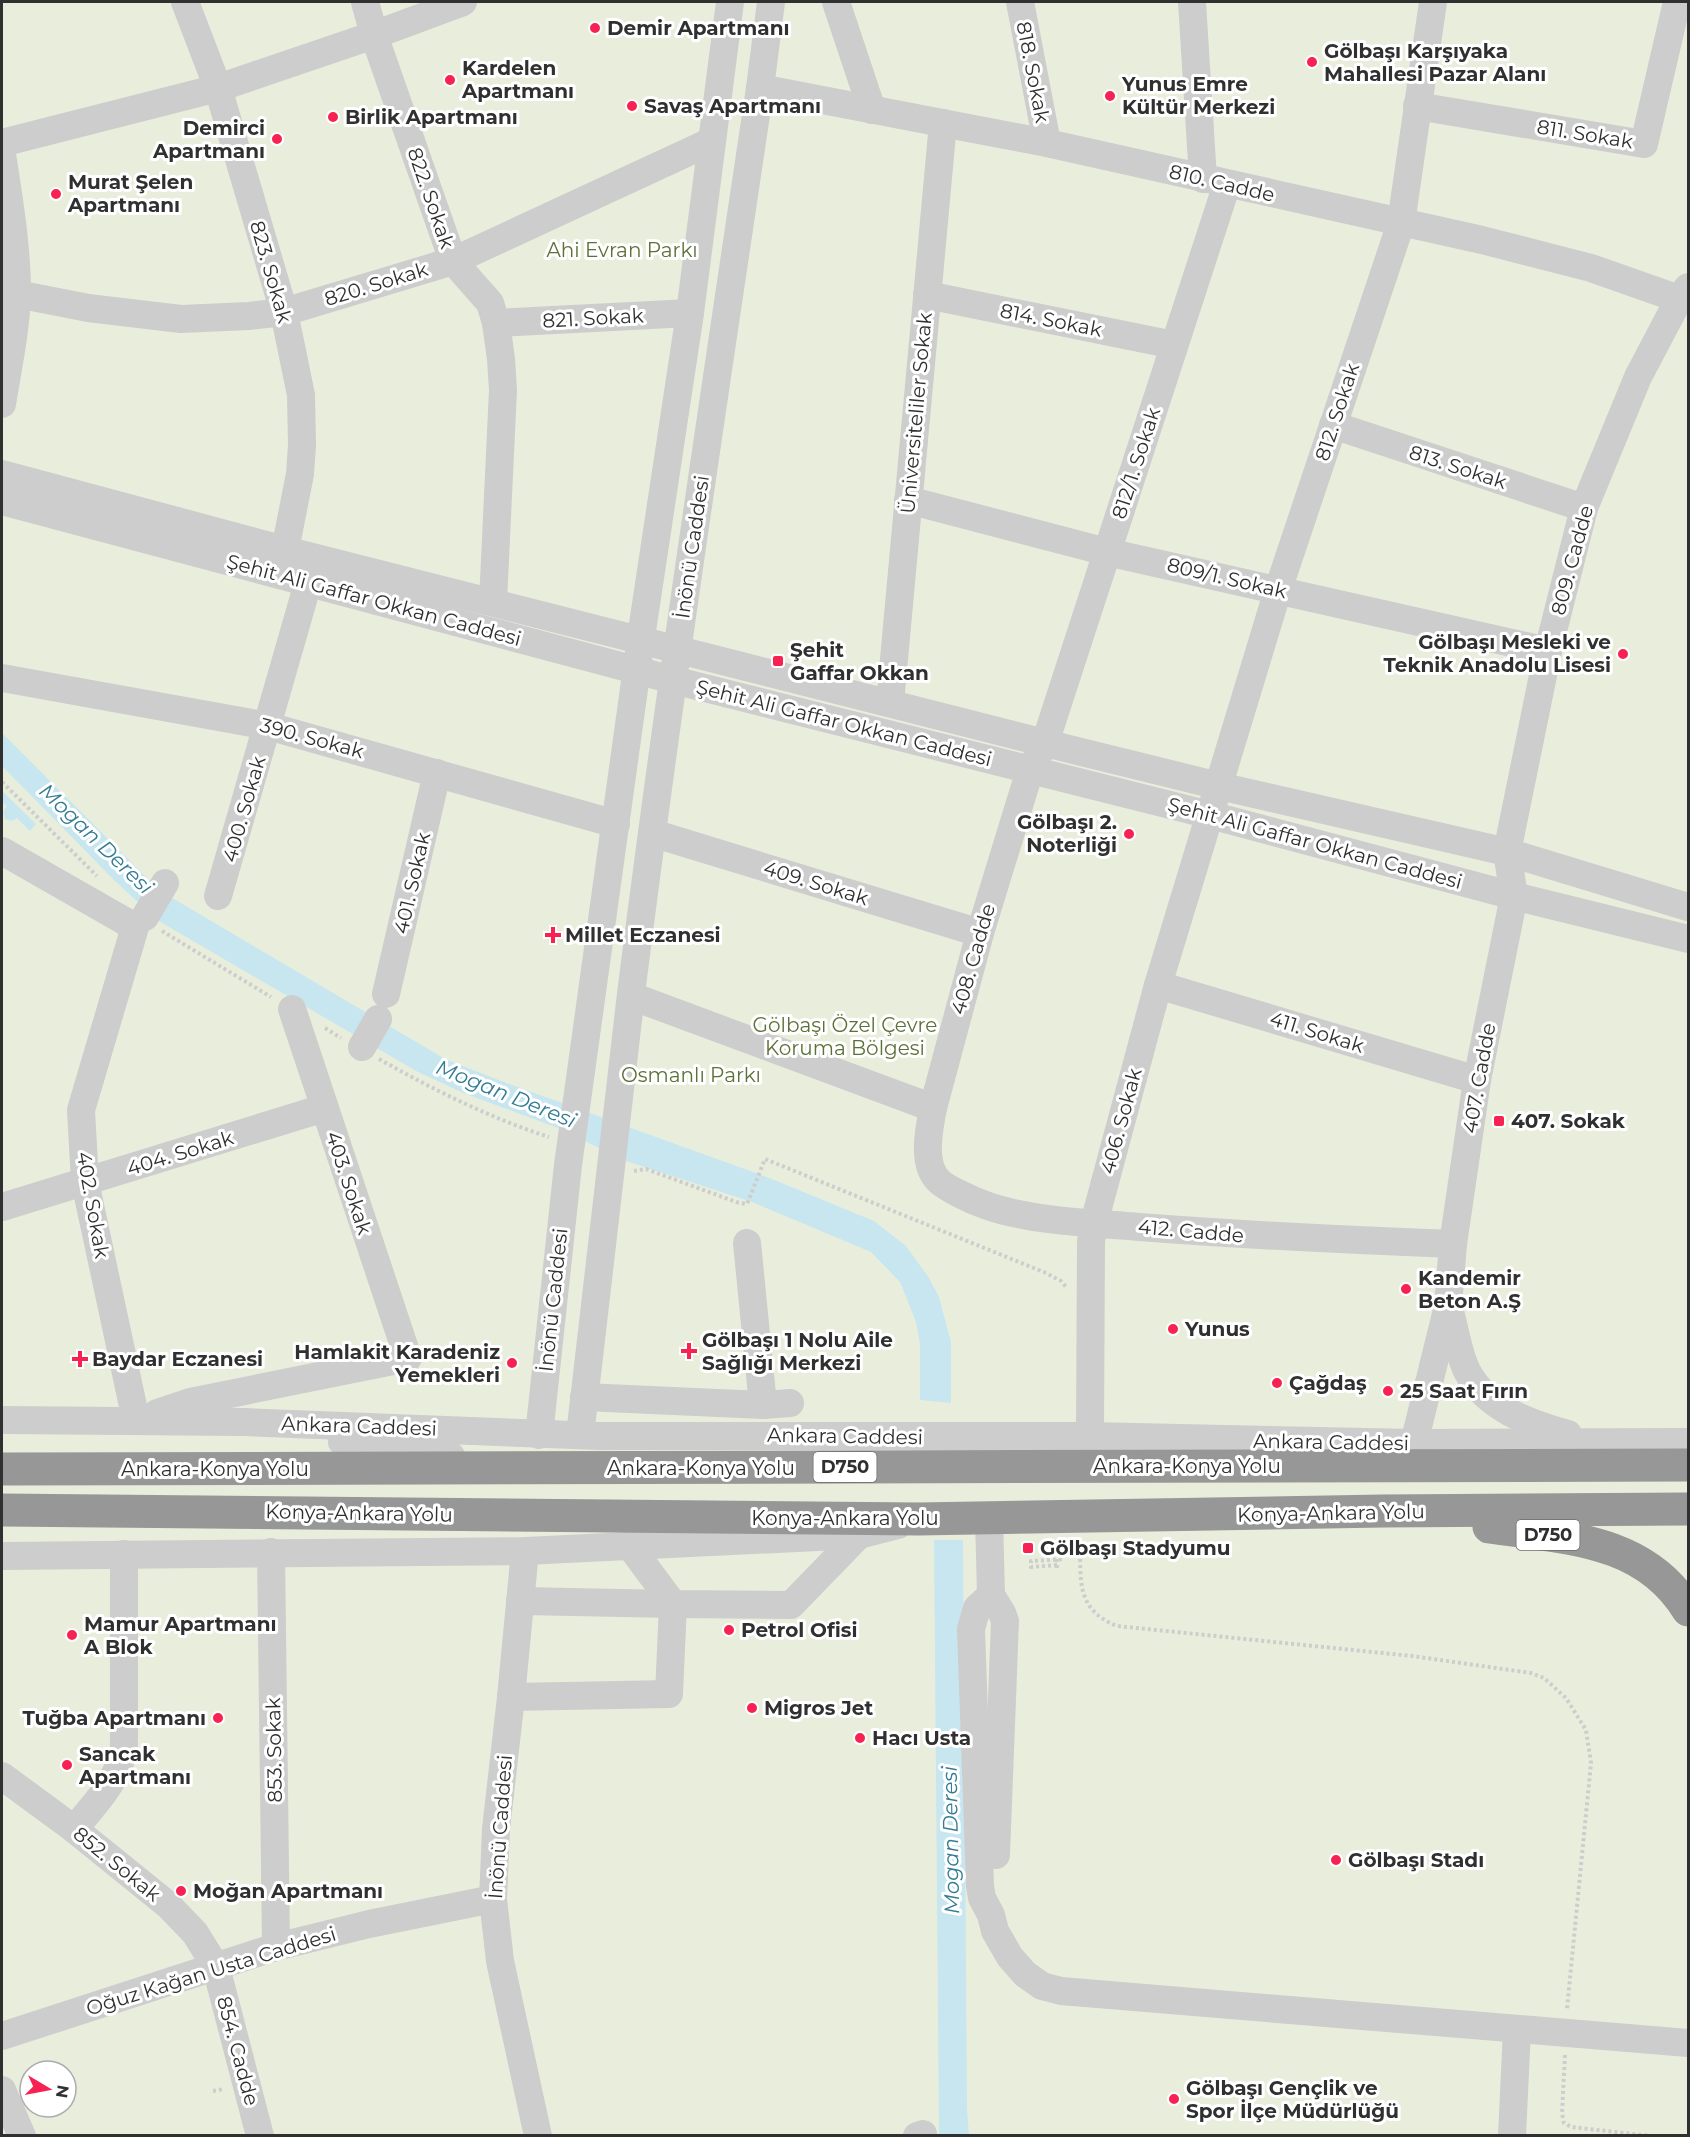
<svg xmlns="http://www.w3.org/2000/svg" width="1690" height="2137" font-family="Montserrat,sans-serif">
<rect width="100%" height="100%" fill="#fff"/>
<path fill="#e9eedc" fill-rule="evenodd" d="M 2,2 L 1688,2 L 1688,2135 L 2,2135 ZM 30,2071 L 66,2071 L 66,2107 L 30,2107 Z"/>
<g fill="#c7e6f0">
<polygon points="2,733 152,883 169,896 445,1059 501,1081 772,1179 874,1221 906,1246 929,1278 939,1297 951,1342 951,1403 920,1400 920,1344 916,1322 900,1282 871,1252 752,1202 620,1159 566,1131 461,1092 418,1072 157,920 113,879 2,766"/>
<polygon points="2,791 36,824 30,831 17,818 12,821 5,819 3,812 7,806 2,802"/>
<polygon points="934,1540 963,1540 967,2109 969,2135 939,2135"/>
</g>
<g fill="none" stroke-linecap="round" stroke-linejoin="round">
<g stroke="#cdcdcd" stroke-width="4" stroke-dasharray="3 3" stroke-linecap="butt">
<polyline points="2,782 97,876"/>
<polyline points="162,931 271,997"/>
<polyline points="325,1028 341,1038"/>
<path d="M 379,1059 C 434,1090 490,1118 549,1137"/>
<polyline points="634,1171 646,1169 739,1203 747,1204 765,1159 1046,1273 1061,1281 1067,1288"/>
<polyline points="1056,1541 1057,1571"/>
<path d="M 1080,1541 C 1081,1580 1075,1609 1117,1626 L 1412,1656 L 1531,1673 L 1544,1678 L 1566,1698 L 1586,1730 L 1591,1763 L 1567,2009"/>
<polyline points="1057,1565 1031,1567 1031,1561 1064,1559"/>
<polyline points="1565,2055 1562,2113 1564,2123 1571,2127 1651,2136"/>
<polyline points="213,2091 224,2089"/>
</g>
<g stroke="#cdcdcd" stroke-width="28">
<polyline points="185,2 218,88 284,312 301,395 302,445 300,474 285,550"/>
<polyline points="365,2 374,35 453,261 490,303 496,323 501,359 503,390 493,602"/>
<polyline points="836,2 872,110"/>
<polyline points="1020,2 1047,143"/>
<polyline points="1192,2 1203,179"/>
<polyline points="760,88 1047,143 1482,240 1591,268 1679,299"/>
<polyline points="1417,106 1644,144 1677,2"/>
<polyline points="2,143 218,88 374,35 463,2"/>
<path d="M 2,154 C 9,200 17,247 17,293 C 16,330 8,367 2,404"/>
<path d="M 1227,184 L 1045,743 L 1030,770 L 980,933 L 933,1108 C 929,1129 922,1162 937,1179 C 944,1188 974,1201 985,1205 C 1029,1221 1092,1223 1139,1227 C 1244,1235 1348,1240 1453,1244"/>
<polyline points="17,294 88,308 181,319 249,316 284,312 453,261 712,141"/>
<polyline points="927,295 1174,345"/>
<polyline points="496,323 690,313"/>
<polyline points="1333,425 1584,508"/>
<polyline points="2,474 285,550 1045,743 1219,786 1507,852 1688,907"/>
<polyline points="908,500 1107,552 1548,651"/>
<polyline points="2,501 673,680 1210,815 1514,896 1688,939"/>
<polyline points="2,678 268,726 616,824"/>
<polyline points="890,703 943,123"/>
<polyline points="652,833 980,933"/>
<polyline points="2,851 135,927 81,1110 85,1182 136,1420"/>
<polyline points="218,896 308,583"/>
<polyline points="145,917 165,883"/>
<polyline points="1158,985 1477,1080"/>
<polyline points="386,994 437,773"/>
<polyline points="631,996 933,1108"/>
<polyline points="362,1047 378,1019"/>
<polyline points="2,1207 324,1108"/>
<polyline points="747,1243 763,1405"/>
<path d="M 1449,1308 C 1455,1328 1458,1353 1467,1371 C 1486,1408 1530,1424 1568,1434"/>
<polyline points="584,1397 763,1405 790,1403"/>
<polyline points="157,1413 190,1402 408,1358 292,1009"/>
<polyline points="2,1420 243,1422 599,1436 1090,1436 1414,1443 1688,1442"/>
<polyline points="539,1435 568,1165 643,624 690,313 730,2"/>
<path d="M 580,1435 C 598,1288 613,1141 631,994 C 669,692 715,390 760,88 L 771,2"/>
<polyline points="1090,1436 1091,1241 1094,1223 1158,985 1278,590 1401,223 1433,2"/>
<polyline points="342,1442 451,1456"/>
<polyline points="1414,1443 1448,1306 1453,1244 1477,1080 1514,896 1507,852 1548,651 1584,508 1638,377 1679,299 1688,287"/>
<polyline points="989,1519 991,1595 1002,1613 1005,1621 996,1855"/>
<polyline points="630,1546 673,1604 791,1605 859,1535"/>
<polyline points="525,1551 511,1697 496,1829 493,1899 500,1961 538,2136"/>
<polyline points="271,1552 276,1947"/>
<polyline points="2,1556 525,1551 859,1535 898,1525"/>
<polyline points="991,1595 977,1608 971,1629 980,1886 982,1898 991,1915 995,1931 1010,1957 1025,1974 1042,1986 1061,1991 1688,2043"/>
<polyline points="511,1697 669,1694 673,1604 520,1601"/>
<polyline points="2,1776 74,1829 168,1905 195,1933 216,1967 260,2136"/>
<path d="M 74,1829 C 95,1804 116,1783 124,1750 L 124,1554"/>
<polyline points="2,2036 276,1947 369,1924 493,1899"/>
<polyline points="2,2090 22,2136"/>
<polyline points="917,2136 923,2134"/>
<polyline points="1512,2136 1517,2029"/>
</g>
<g stroke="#979797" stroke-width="33">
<polyline points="2,1469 1688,1465"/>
<polyline points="2,1510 919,1519 1383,1511 1688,1509"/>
<path d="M 1489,1527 C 1564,1538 1644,1538 1688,1610"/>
</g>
</g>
<g fill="#f72251" stroke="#fff" stroke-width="2">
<circle cx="595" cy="28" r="6"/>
<circle cx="1312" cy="62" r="6"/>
<circle cx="450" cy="80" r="6"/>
<circle cx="1110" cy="96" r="6"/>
<circle cx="632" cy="106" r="6"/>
<circle cx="333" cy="117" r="6"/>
<circle cx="277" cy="139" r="6"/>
<circle cx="56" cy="194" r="6"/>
<circle cx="1623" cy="654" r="6"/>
<rect x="772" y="655" width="12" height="12" rx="3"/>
<circle cx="1129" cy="834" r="6"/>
<path d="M550 926h6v6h6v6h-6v6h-6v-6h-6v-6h6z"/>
<rect x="1493" y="1115" width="12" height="12" rx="3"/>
<circle cx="1406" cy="1289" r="6"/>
<circle cx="1173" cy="1329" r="6"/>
<path d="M686 1342h6v6h6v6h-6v6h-6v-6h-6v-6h6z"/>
<path d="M77 1350h6v6h6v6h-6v6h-6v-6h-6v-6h6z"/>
<circle cx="512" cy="1363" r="6"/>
<circle cx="1277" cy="1383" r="6"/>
<circle cx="1388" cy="1391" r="6"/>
<rect x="1022" y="1542" width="12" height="12" rx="3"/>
<circle cx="729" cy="1630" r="6"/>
<circle cx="72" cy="1635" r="6"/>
<circle cx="752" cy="1708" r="6"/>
<circle cx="218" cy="1718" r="6"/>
<circle cx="860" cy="1738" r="6"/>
<circle cx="67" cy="1765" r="6"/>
<circle cx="1336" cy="1860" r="6"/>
<circle cx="181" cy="1891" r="6"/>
<circle cx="1174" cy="2099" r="6"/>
</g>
<g text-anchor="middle" stroke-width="6" stroke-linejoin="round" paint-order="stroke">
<g fill="#fff" stroke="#6e6e6e" stroke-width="1.5">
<rect x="813.5" y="1452" width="63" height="30" rx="4.5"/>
<rect x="1516.5" y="1520" width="63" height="30" rx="4.5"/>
</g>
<g font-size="18" font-weight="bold" fill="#303030">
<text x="845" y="1473">D750</text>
<text x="1548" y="1541">D750</text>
</g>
<g font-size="20" font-weight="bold" fill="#303030" stroke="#fff" text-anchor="start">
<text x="607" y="35">Demir Apartmanı</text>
<text x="1324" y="58">Gölbaşı Karşıyaka<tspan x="1324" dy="23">Mahallesi Pazar Alanı</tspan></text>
<text x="462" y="75">Kardelen<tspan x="462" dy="23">Apartmanı</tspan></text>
<text x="1122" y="91">Yunus Emre<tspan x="1122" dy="23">Kültür Merkezi</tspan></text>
<text x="644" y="113">Savaş Apartmanı</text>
<text x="345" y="124">Birlik Apartmanı</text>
<text x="265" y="135" text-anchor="end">Demirci<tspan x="265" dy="23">Apartmanı</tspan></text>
<text x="68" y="189">Murat Şelen<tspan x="68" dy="23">Apartmanı</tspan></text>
<text x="1611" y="649" text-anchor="end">Gölbaşı Mesleki ve<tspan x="1611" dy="23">Teknik Anadolu Lisesi</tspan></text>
<text x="790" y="657">Şehit<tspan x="790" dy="23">Gaffar Okkan</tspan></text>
<text x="1117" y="829" text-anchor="end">Gölbaşı 2.<tspan x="1117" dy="23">Noterliği</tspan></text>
<text x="565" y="942">Millet Eczanesi</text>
<text x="1511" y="1128">407. Sokak</text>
<text x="1418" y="1285">Kandemir<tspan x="1418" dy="23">Beton A.Ş</tspan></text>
<text x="1185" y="1336">Yunus</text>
<text x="702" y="1347">Gölbaşı 1 Nolu Aile<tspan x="702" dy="23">Sağlığı Merkezi</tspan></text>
<text x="500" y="1359" text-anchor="end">Hamlakit Karadeniz<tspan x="500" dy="23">Yemekleri</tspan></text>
<text x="92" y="1366">Baydar Eczanesi</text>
<text x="1289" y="1390">Çağdaş</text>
<text x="1400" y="1398">25 Saat Fırın</text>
<text x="1040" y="1555">Gölbaşı Stadyumu</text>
<text x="84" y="1631">Mamur Apartmanı<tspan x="84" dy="23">A Blok</tspan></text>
<text x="741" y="1637">Petrol Ofisi</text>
<text x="764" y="1715">Migros Jet</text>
<text x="206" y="1725" text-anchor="end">Tuğba Apartmanı</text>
<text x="872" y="1745">Hacı Usta</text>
<text x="79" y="1761">Sancak<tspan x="79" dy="23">Apartmanı</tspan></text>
<text x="1348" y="1867">Gölbaşı Stadı</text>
<text x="193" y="1898">Moğan Apartmanı</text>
<text x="1186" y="2095">Gölbaşı Gençlik ve<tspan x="1186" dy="23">Spor İlçe Müdürlüğü</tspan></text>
</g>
<g font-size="20" fill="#303030" stroke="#fff">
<text transform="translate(1033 72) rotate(79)" y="7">818. Sokak</text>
<text transform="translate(1585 134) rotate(9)" y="7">811. Sokak</text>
<text transform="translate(1222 183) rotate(13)" y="7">810. Cadde</text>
<text transform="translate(431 198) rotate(71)" y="7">822. Sokak</text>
<text transform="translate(271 272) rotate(74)" y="7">823. Sokak</text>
<text transform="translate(376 284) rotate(-17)" y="7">820. Sokak</text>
<text transform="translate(593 318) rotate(-3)" y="7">821. Sokak</text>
<text transform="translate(1051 320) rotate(11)" y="7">814. Sokak</text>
<text transform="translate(1337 412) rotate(-72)" y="7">812. Sokak</text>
<text transform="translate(916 413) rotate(-85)" y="7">Üniversiteliler Sokak</text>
<text transform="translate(1136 463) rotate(-72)" y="7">812/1. Sokak</text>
<text transform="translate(1458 467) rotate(18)" y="7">813. Sokak</text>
<text transform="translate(692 547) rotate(-82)" y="7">İnönü Caddesi</text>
<text transform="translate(1572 560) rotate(-75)" y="7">809. Cadde</text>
<text transform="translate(1227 578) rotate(13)" y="7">809/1. Sokak</text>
<text transform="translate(374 600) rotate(15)" y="7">Şehit Ali Gaffar Okkan Caddesi</text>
<text transform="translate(844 723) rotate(14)" y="7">Şehit Ali Gaffar Okkan Caddesi</text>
<text transform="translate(312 738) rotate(15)" y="7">390. Sokak</text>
<text transform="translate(244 809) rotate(-74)" y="7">400. Sokak</text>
<text transform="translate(1315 843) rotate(15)" y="7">Şehit Ali Gaffar Okkan Caddesi</text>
<text transform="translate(412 883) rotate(-77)" y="7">401. Sokak</text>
<text transform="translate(816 883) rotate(17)" y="7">409. Sokak</text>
<text transform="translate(973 959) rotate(-74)" y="7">408. Cadde</text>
<text transform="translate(1317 1032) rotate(17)" y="7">411. Sokak</text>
<text transform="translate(1479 1078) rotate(-80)" y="7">407. Cadde</text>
<text transform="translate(1121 1121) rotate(-75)" y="7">406. Sokak</text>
<text transform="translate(180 1153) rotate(-17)" y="7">404. Sokak</text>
<text transform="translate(349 1183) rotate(72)" y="7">403. Sokak</text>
<text transform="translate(93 1205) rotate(80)" y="7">402. Sokak</text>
<text transform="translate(1191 1231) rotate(5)" y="7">412. Cadde</text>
<text transform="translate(553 1300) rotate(-84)" y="7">İnönü Caddesi</text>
<text transform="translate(359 1426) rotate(2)" y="7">Ankara Caddesi</text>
<text transform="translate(845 1436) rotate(1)" y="7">Ankara Caddesi</text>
<text transform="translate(1331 1442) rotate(1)" y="7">Ankara Caddesi</text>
<text x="1187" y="1473">Ankara-Konya Yolu</text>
<text x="701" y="1475">Ankara-Konya Yolu</text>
<text x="215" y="1476">Ankara-Konya Yolu</text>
<text transform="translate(359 1513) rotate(1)" y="7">Konya-Ankara Yolu</text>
<text transform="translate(1331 1513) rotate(-1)" y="7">Konya-Ankara Yolu</text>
<text x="845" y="1525">Konya-Ankara Yolu</text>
<text transform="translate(274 1750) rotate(-91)" y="7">853. Sokak</text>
<text transform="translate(500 1827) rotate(-86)" y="7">İnönü Caddesi</text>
<text transform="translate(117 1864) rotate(39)" y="7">852. Sokak</text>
<text transform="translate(211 1971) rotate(-17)" y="7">Oğuz Kağan Usta Caddesi</text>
<text transform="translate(238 2051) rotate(75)" y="7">854. Cadde</text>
</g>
<g font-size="20" fill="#5b7138" stroke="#fff">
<text x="622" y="257">Ahi Evran Parkı</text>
<text x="845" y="1032">Gölbaşı Özel Çevre<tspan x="845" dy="23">Koruma Bölgesi</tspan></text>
<text x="691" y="1082">Osmanlı Parkı</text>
</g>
<g font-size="21" font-style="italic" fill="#337c94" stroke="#fff">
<text transform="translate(96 839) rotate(44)" y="7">Mogan Deresi</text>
<text transform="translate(506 1094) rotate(22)" y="7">Mogan Deresi</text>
<text transform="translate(951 1840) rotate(-91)" y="7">Mogan Deresi</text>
</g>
</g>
<rect width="1690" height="2137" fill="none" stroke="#303030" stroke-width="6"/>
<g transform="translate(48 2089) rotate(100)"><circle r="28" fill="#ffffff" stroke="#acacac" stroke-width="1.5"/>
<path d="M0-4.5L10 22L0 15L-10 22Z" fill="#f72251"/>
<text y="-9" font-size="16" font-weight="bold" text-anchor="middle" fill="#303030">N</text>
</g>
</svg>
